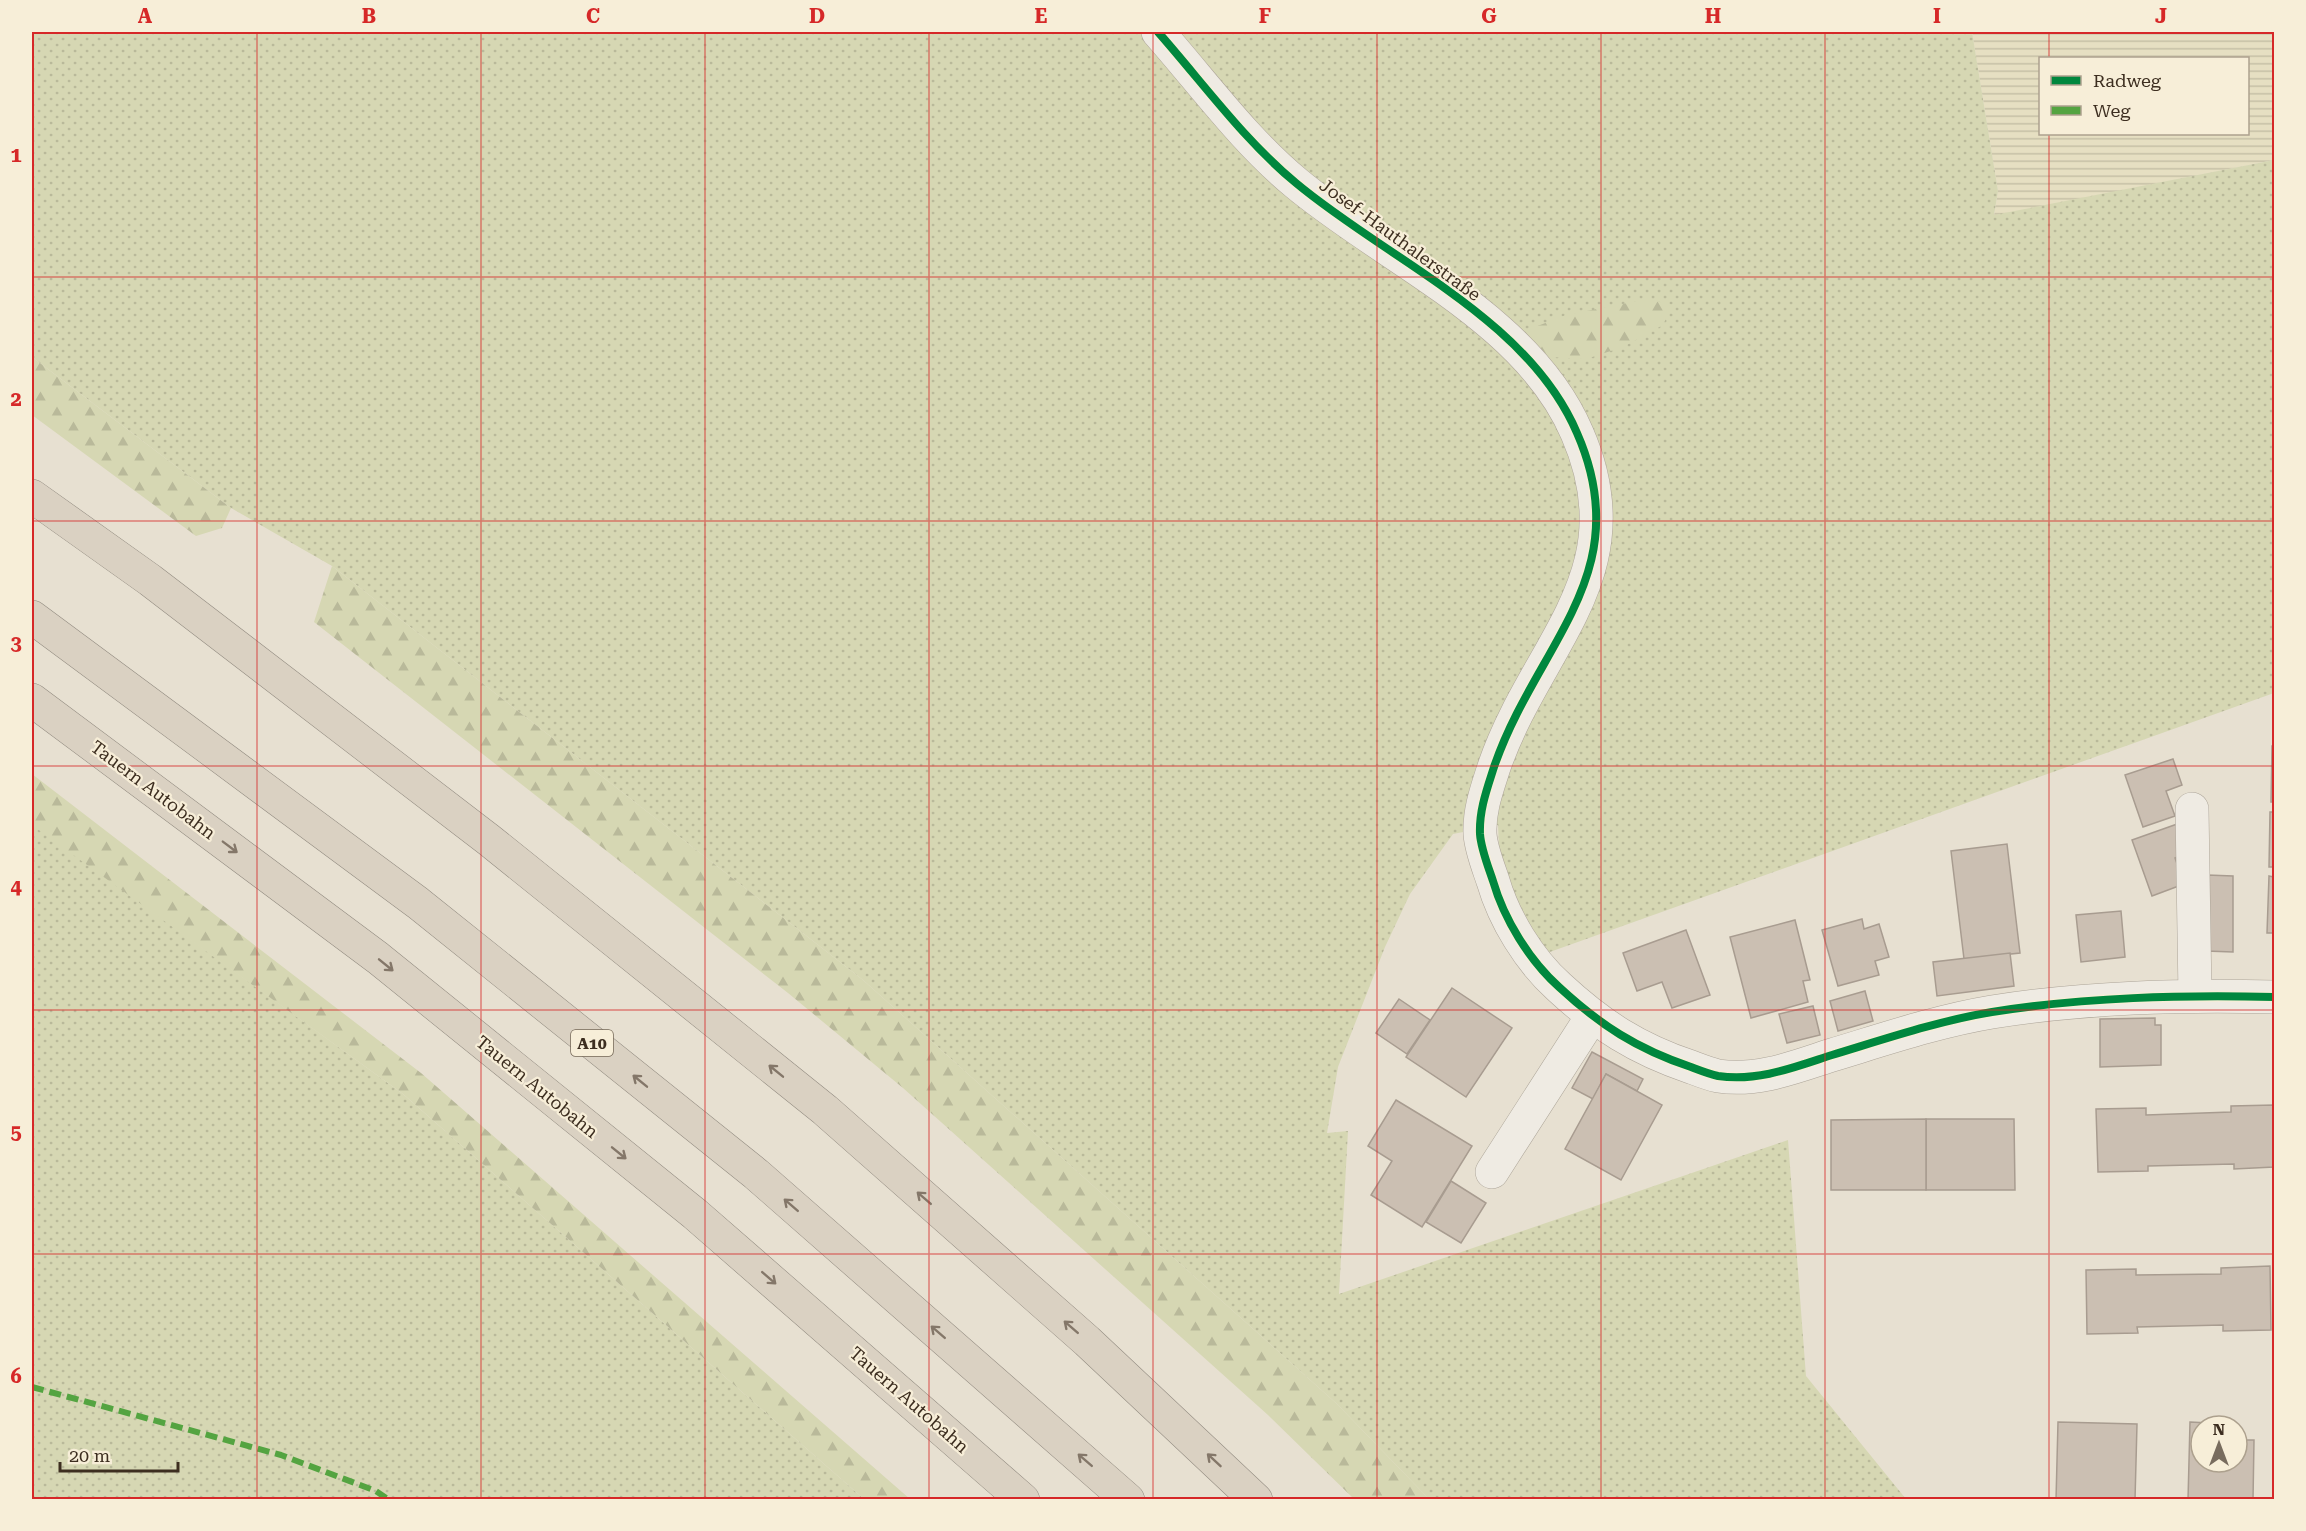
<svg xmlns="http://www.w3.org/2000/svg" width="2306" height="1531" font-family="'Roboto Serif',serif">
<defs>
<pattern id="farmland-rules" width="6" height="5" patternUnits="userSpaceOnUse" patternTransform="scale(1.5)"><rect width="6" height="5" fill="#e6dfc2"/><path d="M0 2.5h6" fill="none" stroke="#c6c0a6"/></pattern>
<pattern id="grass-dots" width="8" height="8" patternUnits="userSpaceOnUse" patternTransform="scale(1.5)"><rect width="8" height="8" fill="#d6d7b3"/><path d="M2 2h.1M6 6h.1" fill="none" stroke="#b9b99a" stroke-width="1.8" stroke-linecap="round"/></pattern>
<pattern id="forest-firs" width="22" height="20" patternUnits="userSpaceOnUse" patternTransform="scale(1.5)"><rect width="22" height="20" fill="#d6d7b3"/><path d="M5 1l3.5 6h-7zM16 11l3.5 6h-7z" fill="#b9b99a"/></pattern>
</defs>
<rect width="100%" height="100%" fill="#e7e0d1"/>
<path fill="url(#farmland-rules)" fill-rule="evenodd" d="M 1972,32 L 2274,32 L 2274,160 L 1994,216 L 1998,191 ZM 2040,58 L 2248,58 L 2248,134 L 2040,134 Z"/>
<g fill="url(#grass-dots)">
<polygon points="32,32 1972,32 1998,191 1994,215 2274,160 2274,693 1547,953 1517,909 1500,870 1498,825 1453,834 1410,894 1385,947 1338,1067 1327,1133 1348,1131 1339,1294 1788,1140 1806,1376 1906,1499 1429,1499 1337,1404 863,980 332,566 231,508 32,357"/>
<polygon points="32,824 403,1094 864,1499 32,1499"/>
</g>
<g fill="url(#forest-firs)">
<polygon points="1648,299 1672,305 1663,325 1623,347 1586,359 1550,357 1522,332 1566,315"/>
<polygon points="32,357 231,508 222,528 196,536 32,415"/>
<polygon points="332,566 863,980 1337,1404 1429,1499 1354,1499 1268,1415 903,1088 788,993 314,622"/>
<polygon points="32,774 421,1073 910,1499 864,1499 403,1094 32,825"/>
</g>
<g fill="#cbbfb2" stroke="#a89c90" stroke-width="1.5">
<polygon points="2272,746 2274,746 2274,802 2271,802"/>
<polygon points="2173,759 2182,785 2166,791 2175,816 2143,827 2125,775"/>
<polygon points="2270,812 2274,812 2274,867 2269,867"/>
<polygon points="2180,823 2191,852 2175,858 2184,884 2152,896 2132,840"/>
<polygon points="2007,844 2020,953 1964,959 1951,851"/>
<polygon points="2207,875 2233,876 2233,952 2206,951"/>
<polygon points="2269,876 2274,877 2274,933 2267,933"/>
<polygon points="2121,911 2125,957 2081,962 2076,915"/>
<polygon points="1862,919 1864,929 1879,924 1889,957 1875,961 1879,975 1838,986 1822,930"/>
<polygon points="1795,920 1810,980 1803,981 1808,1002 1751,1018 1730,937"/>
<polygon points="1686,930 1710,995 1672,1008 1662,982 1637,991 1623,953"/>
<polygon points="2010,953 2014,986 1937,996 1933,962"/>
<polygon points="1452,988 1512,1028 1466,1097 1406,1057"/>
<polygon points="1865,991 1873,1021 1838,1031 1830,1001"/>
<polygon points="1399,999 1430,1020 1407,1054 1376,1033"/>
<polygon points="1813,1006 1820,1035 1787,1043 1779,1014"/>
<polygon points="2155,1018 2155,1025 2161,1025 2161,1065 2100,1067 2100,1019"/>
<polygon points="1592,1052 1643,1079 1637,1091 1606,1074 1593,1099 1572,1088"/>
<polygon points="1606,1074 1662,1105 1621,1180 1565,1149"/>
<polygon points="1396,1100 1472,1146 1422,1227 1371,1195 1392,1161 1368,1146"/>
<polygon points="2274,1105 2274,1167 2234,1169 2234,1164 2148,1166 2148,1171 2098,1172 2096,1109 2146,1108 2146,1115 2231,1112 2231,1106"/>
<polygon points="1926,1119 2014,1119 2015,1190 1926,1190"/>
<polygon points="1926,1119 1926,1190 1831,1190 1831,1120"/>
<polygon points="1451,1181 1486,1203 1461,1243 1426,1222"/>
<polygon points="2270,1266 2271,1330 2223,1331 2223,1325 2137,1327 2138,1333 2087,1334 2086,1270 2136,1269 2136,1275 2221,1274 2221,1268"/>
<polygon points="2058,1422 2137,1424 2135,1500 2056,1500"/>
<polygon points="2190,1422 2229,1424 2229,1426 2201,1426 2201,1462 2237,1462 2237,1440 2254,1440 2253,1500 2188,1500"/>
</g>
<g fill="none" stroke-linecap="round" stroke-linejoin="round">
<g stroke="#ada599" stroke-width="34">
<g id="minor">
<path d="M 1158,32 C 1203,83 1244,140 1296,183 C 1388,260 1528,318 1577,433 C 1639,574 1536,644 1494,767 C 1487,789 1479,810 1480,834 C 1481,849 1488,866 1493,881 C 1504,919 1529,960 1559,987 C 1600,1025 1637,1049 1691,1067 C 1699,1070 1709,1074 1718,1076 C 1758,1082 1795,1067 1832,1055 C 1885,1039 1938,1021 1992,1012 C 2086,997 2180,995 2274,997"/>
<polyline points="2192,809 2195,995"/>
<polyline points="1492,1172 1591,1018"/>
</g>
</g>
<g stroke="#928b80" stroke-width="34">
<g id="highway">
<polyline points="32,496 150,580 489,840 825,1110 1087,1341 1256,1500"/>
<polyline points="32,617 418,903 756,1174 1128,1500"/>
<polyline points="32,700 378,958 695,1214 1023,1500"/>
</g>
</g>
<use href="#minor" stroke="#efebe3" stroke-width="33"/>
<use href="#highway" stroke="#dad1c2" stroke-width="33"/>
<polyline stroke="#54a441" stroke-width="6" stroke-dasharray="12 6" stroke-linecap="butt" points="32,1387 281,1455 376,1491 389,1500"/>
<g stroke="#f7eed8" stroke-width="11">
<path id="cycleway" d="M 1158,32 C 1203,83 1244,140 1296,183 C 1388,260 1528,318 1577,433 C 1639,574 1536,644 1494,767 C 1487,789 1479,810 1480,834 C 1481,849 1488,866 1493,881 C 1504,919 1529,960 1559,987 C 1600,1025 1637,1049 1691,1067 C 1699,1070 1709,1074 1718,1076 C 1758,1082 1795,1067 1832,1055 C 1885,1039 1938,1021 1992,1012 C 2086,997 2180,995 2274,997"/>
</g>
<use href="#cycleway" stroke="#00873e" stroke-width="8"/>
</g>
<defs><path id="oneway-shaft" d="M-6 0H5M1.5-3L5.5 0L1.5 3" fill="none" stroke-width="1.6" stroke-linecap="round" stroke-linejoin="round" transform="scale(1.5)"/></defs>
<g stroke="#847769">
<use href="#oneway-shaft" transform="translate(230 847) rotate(37)"/>
<use href="#oneway-shaft" transform="translate(386 965) rotate(39)"/>
<use href="#oneway-shaft" transform="translate(776 1071) rotate(-141)"/>
<use href="#oneway-shaft" transform="translate(640 1081) rotate(-141)"/>
<use href="#oneway-shaft" transform="translate(619 1153) rotate(39)"/>
<use href="#oneway-shaft" transform="translate(924 1198) rotate(-139)"/>
<use href="#oneway-shaft" transform="translate(791 1205) rotate(-139)"/>
<use href="#oneway-shaft" transform="translate(769 1278) rotate(41)"/>
<use href="#oneway-shaft" transform="translate(1071 1327) rotate(-139)"/>
<use href="#oneway-shaft" transform="translate(938 1332) rotate(-139)"/>
<use href="#oneway-shaft" transform="translate(1085 1460) rotate(-139)"/>
<use href="#oneway-shaft" transform="translate(1214 1460) rotate(-137)"/>
</g>
<path fill="none" stroke="#d62828" stroke-width="1.5" stroke-opacity="0.55" d="M 257,32 L 257,1500M 481,32 L 481,1500M 705,32 L 705,1500M 929,32 L 929,1500M 1153,32 L 1153,1500M 1377,32 L 1377,1500M 1601,32 L 1601,1500M 1825,32 L 1825,1500M 2049,32 L 2049,58M 2049,134 L 2049,1500M 32,277 L 2274,277M 32,521 L 2274,521M 32,766 L 2274,766M 32,1010 L 2274,1010M 32,1254 L 2274,1254"/>
<g text-anchor="middle" stroke-width="4.5" stroke-linejoin="round" paint-order="stroke">
<rect fill="#f7eed8" stroke="#756857" stroke-width="1.5" x="571" y="1030" width="42" height="26" rx="4.5"/>
<g font-size="16" font-weight="bold" fill="#3d2e20">
<text x="592" y="1049">A10</text>
</g>
<g font-size="18" fill="#3d2e20" stroke="#f7eed8">
<text transform="translate(1400 240) rotate(36)" y="6">Josef-Hauthalerstraße</text>
<text transform="translate(153 790) rotate(37)" y="6">Tauern Autobahn</text>
<text transform="translate(537 1087) rotate(39)" y="6">Tauern Autobahn</text>
<text transform="translate(909 1400) rotate(41)" y="6">Tauern Autobahn</text>
</g>
</g>
<rect width="2306" height="1531" fill="none" stroke="#f7eed8" stroke-width="66"/>
<rect x="2039" y="57" width="210" height="78" fill="#f7eed8" stroke="#ada18e" stroke-width="1.5"/>
<rect x="2051" y="76" width="30" height="9" fill="#00873e" stroke="#ada18e" stroke-width="1.5"/>
<text x="2093" y="87" font-size="18" fill="#3d2e20">Radweg</text>
<rect x="2051" y="106" width="30" height="9" fill="#54a441" stroke="#ada18e" stroke-width="1.5"/>
<text x="2093" y="117" font-size="18" fill="#3d2e20">Weg</text>
<g transform="translate(2219 1444)"><circle r="28" fill="#f7eed8" stroke="#ada18e" stroke-width="1.5"/>
<path d="M0-4.5L10 22L0 15L-10 22Z" fill="#786c5e"/>
<text y="-9" font-size="16" font-weight="bold" text-anchor="middle" fill="#3d2e20">N</text>
</g>
<path d="M60 1462v9h118v-9" fill="none" stroke="#3d2e20" stroke-width="3"/>
<text x="69" y="1462" font-size="18" fill="#3d2e20" stroke="#f7eed8" stroke-width="4.5" paint-order="stroke">20 m</text>
<rect x="33" y="33" width="2240" height="1465" fill="none" stroke="#d62828" stroke-width="2"/>
<g font-size="20" text-anchor="middle" font-weight="bold" fill="#d62828">
<text x="145" y="23">A</text>
<text x="369" y="23">B</text>
<text x="593" y="23">C</text>
<text x="817" y="23">D</text>
<text x="1041" y="23">E</text>
<text x="1265" y="23">F</text>
<text x="1489" y="23">G</text>
<text x="1713" y="23">H</text>
<text x="1937" y="23">I</text>
<text x="2161" y="23">J</text>
<text x="16" y="162">1</text>
<text x="16" y="406">2</text>
<text x="16" y="650">3</text>
<text x="16" y="894">4</text>
<text x="16" y="1139">5</text>
<text x="16" y="1383">6</text>
</g>
</svg>
